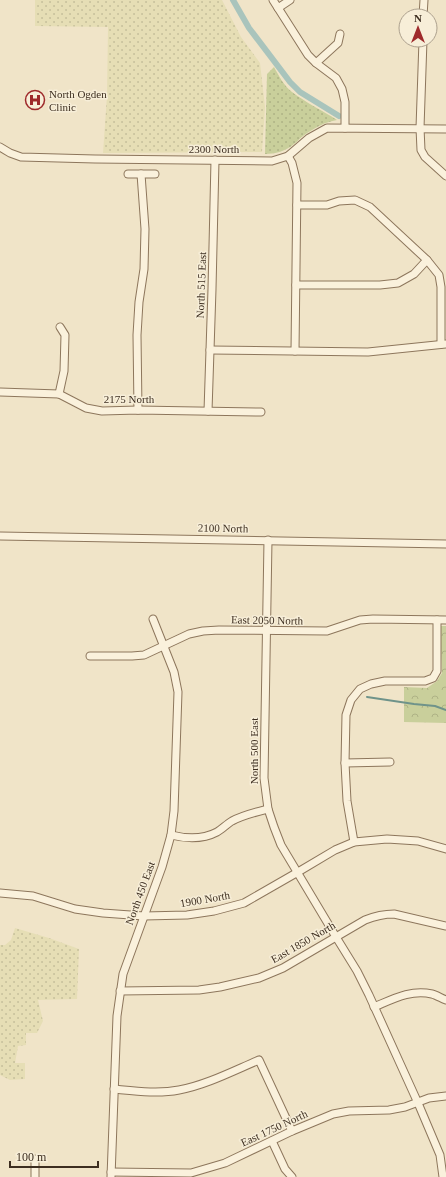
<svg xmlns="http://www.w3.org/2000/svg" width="446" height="1177" font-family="Georgia,serif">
<defs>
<pattern id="farmland-dots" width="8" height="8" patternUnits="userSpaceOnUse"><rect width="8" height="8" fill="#e6deb5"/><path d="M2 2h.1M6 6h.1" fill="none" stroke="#c6bf9b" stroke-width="1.8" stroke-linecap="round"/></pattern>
<pattern id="grass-dots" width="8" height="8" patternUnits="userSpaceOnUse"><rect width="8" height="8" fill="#c9cf9b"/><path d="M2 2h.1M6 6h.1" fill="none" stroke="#aeb285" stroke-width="1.8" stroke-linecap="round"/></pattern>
<pattern id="park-crowns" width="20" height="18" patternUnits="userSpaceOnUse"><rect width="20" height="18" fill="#c9cf9b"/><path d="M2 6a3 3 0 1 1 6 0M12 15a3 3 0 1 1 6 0" fill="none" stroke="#aeb285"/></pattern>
</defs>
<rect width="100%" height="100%" fill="#f0e4c8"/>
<g fill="url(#farmland-dots)">
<polygon points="35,0 222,0 241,37 260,63 265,107 262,152 103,153 107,96 108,27 35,26"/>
<polygon points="15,928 49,938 79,949 77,999 38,1000 43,1021 37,1033 26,1033 26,1045 18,1046 15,1063 25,1063 25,1079 10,1080 0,1075 0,945 5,945 11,940"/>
</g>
<path fill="url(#grass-dots)" d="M 274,67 C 279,76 284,86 292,92 C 305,102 323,111 337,120 C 325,122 314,128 303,136 C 300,138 297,142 294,144 C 286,151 275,154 265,154 L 267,74 Z"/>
<polygon fill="url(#park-crowns)" points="440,626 446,626 446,723 404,722 404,687 427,688 437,681 442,673"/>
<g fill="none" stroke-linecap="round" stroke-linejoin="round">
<polyline stroke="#6f938a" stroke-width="2" points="367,697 414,704 435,706 446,710"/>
<polyline stroke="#a9c4bc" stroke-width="6" points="233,0 249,28 290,82 300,92 339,116"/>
<g stroke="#8d765c" stroke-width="9">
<g id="minor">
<polyline points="273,0 308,55 316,63 336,78 342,89 345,102 345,128"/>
<polyline points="278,8 290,0"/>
<polyline points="423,16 424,0"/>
<polyline points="423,40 420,128 421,150 425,157 446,176"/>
<polyline points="316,63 338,43 340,34"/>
<polyline points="0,147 10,153 21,157 95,159 272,161 288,156 309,138 327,128 446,129"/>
<polyline points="288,156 292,163 297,183 295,351"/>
<polyline points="128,174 155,174"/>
<polyline points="297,205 327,205 339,201 355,200 370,207 427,260 439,275 441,287 441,344"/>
<polyline points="296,285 380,285 398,283 414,274 427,260"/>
<polyline points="210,350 368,352 446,344"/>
<polyline points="0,392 59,394 86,408 102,411 138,410 261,412"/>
<polyline points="59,394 64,371 65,335 60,327"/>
<polyline points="138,410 137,335 139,302 144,269 145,229 141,174"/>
<polyline points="208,411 212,289 215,160"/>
<polyline points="0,536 446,544"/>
<polyline points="268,540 264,778 268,809 274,827 281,845 336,937 357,971 369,995 418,1103 440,1155 443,1177"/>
<polyline points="90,656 132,656 144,655 189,634 203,631 219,630 327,631 360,620 373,619 446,620"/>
<polyline points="345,763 390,762"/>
<path d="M 171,835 C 187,839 202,840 217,832 C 222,829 227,824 232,821 C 243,815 256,812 268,809"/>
<polyline points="354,842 347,801 345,763 346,715 351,700 360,689 371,684 385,681 425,681 433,678 437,671 437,620"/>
<polyline points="0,893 33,896 75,909 103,913 144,916 187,915 214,911 244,903 298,872 335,850 354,842 387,839 418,841 446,849"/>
<path d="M 120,991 L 199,990 L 220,987 L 259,978 L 283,968 L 365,920 C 375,916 383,914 394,914 L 446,926"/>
<path d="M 374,1007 C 393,999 411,989 432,994 C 436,995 441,998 446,1000"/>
<path d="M 114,1089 C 135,1091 158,1094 179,1090 C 206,1085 233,1071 259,1060 L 292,1131"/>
<polyline points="272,1141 285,1169 292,1177"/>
<polyline points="111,1172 191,1173 225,1163 292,1131 333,1114 349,1111 389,1110 405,1107 429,1098 446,1096"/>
<polyline points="35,1177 35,1159"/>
<polyline points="111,1177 117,1016 123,974 162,867 171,835 174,811 178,692 174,672 153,619"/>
</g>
</g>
<use href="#minor" stroke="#faf1dc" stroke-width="7"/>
</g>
<defs>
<g id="hospital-ring" transform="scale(1)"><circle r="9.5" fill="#f7eed8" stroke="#9e2a2b" stroke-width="1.5"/><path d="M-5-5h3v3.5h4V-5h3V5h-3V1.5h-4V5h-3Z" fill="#9e2a2b"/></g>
</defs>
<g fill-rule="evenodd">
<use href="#hospital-ring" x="35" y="100"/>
</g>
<g text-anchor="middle" stroke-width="3" stroke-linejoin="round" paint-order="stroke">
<g font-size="11" fill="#3d2e20" stroke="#f7eed8" text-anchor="start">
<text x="49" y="98">North Ogden<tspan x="49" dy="13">Clinic</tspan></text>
</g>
<g font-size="11" fill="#3d2e20" stroke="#f7eed8">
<text x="214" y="153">2300 North</text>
<text transform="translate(201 285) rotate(-88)" y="4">North 515 East</text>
<text x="129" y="403">2175 North</text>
<text transform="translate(223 528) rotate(1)" y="4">2100 North</text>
<text transform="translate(267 620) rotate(1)" y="4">East 2050 North</text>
<text transform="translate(254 751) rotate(-90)" y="4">North 500 East</text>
<text transform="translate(140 893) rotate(-70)" y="4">North 450 East</text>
<text transform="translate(205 899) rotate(-10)" y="4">1900 North</text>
<text transform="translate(303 942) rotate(-30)" y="4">East 1850 North</text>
<text transform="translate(274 1128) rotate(-25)" y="4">East 1750 North</text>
</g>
</g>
<g transform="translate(418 28)"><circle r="19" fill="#f7eed8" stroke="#ada18e"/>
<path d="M0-3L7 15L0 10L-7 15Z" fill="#9e2a2b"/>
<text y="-6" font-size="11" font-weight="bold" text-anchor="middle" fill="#3d2e20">N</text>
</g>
<path d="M10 1161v6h88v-6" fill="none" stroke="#3d2e20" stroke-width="2"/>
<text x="16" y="1161" font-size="12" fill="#3d2e20" stroke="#f7eed8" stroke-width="3" paint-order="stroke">100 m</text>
</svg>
